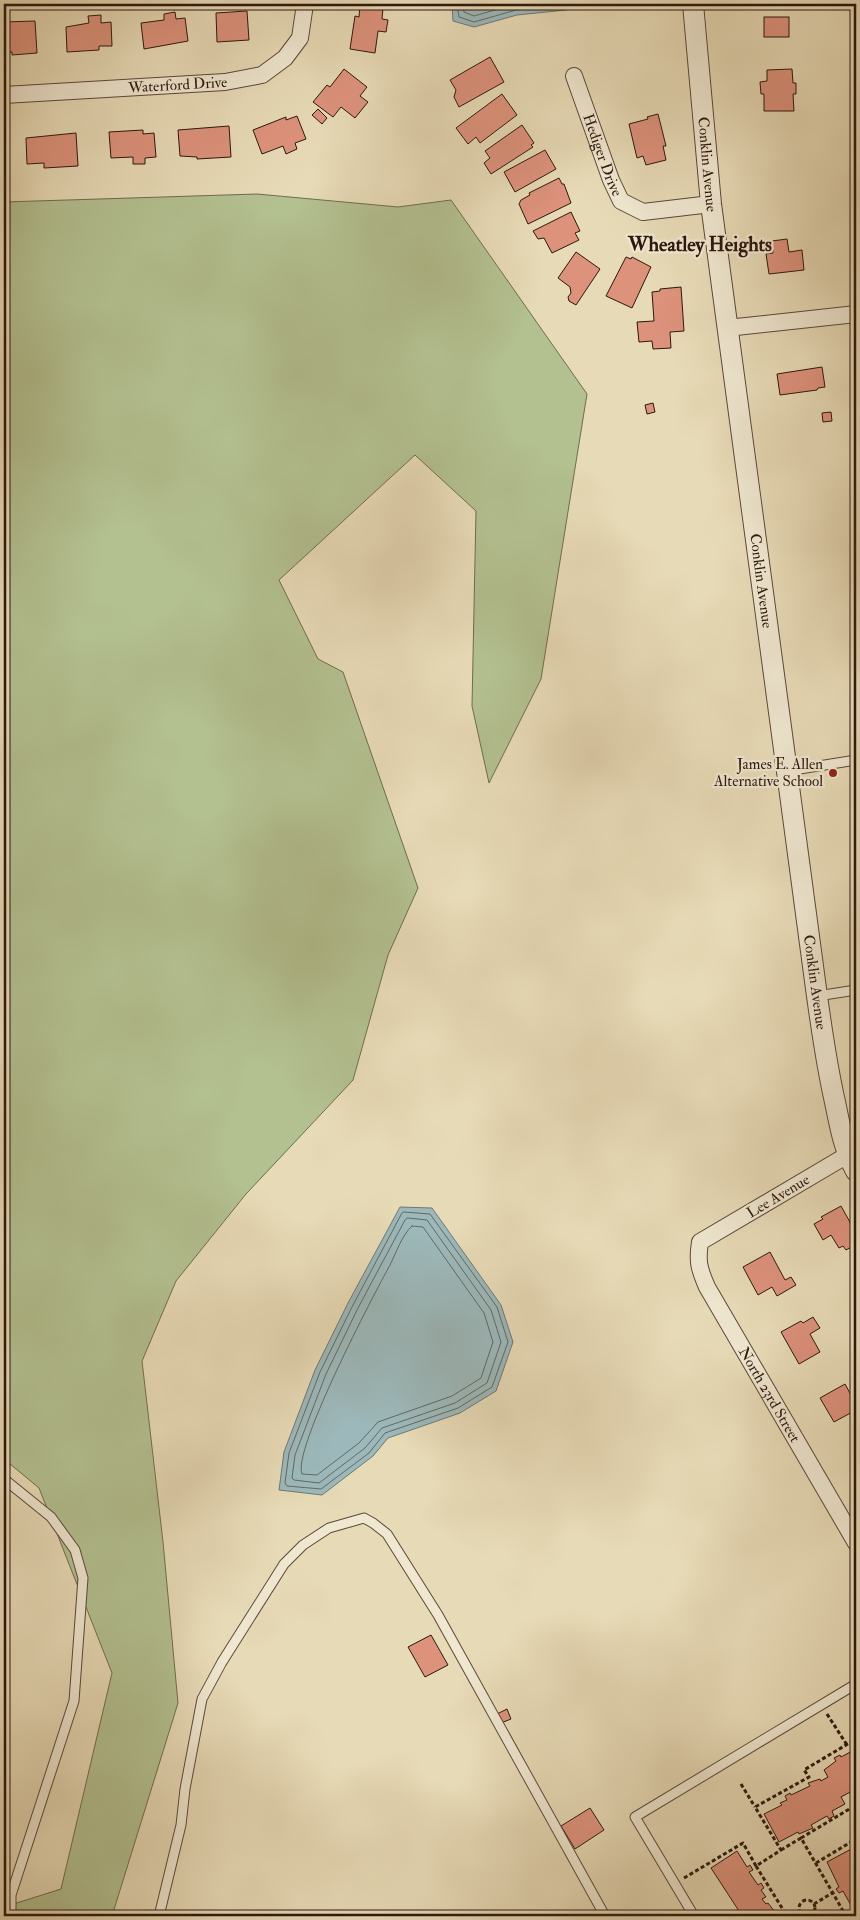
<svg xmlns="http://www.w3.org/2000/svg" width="860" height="1920" font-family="'IM FELL Double Pica',serif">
<rect width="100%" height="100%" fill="#e7dab6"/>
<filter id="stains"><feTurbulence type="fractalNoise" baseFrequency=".004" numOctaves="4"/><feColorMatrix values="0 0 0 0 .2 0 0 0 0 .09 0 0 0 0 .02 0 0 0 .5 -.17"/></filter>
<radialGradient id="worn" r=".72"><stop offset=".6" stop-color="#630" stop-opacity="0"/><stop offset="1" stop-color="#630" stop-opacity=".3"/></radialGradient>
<polygon fill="#b3c090" stroke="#706c4e" points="257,194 398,207 451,200 587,394 541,679 489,783 472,706 476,511 415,455 279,580 318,659 343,672 418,888 388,955 353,1080 246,1194 176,1281 142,1361 163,1542 178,1703 112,1916 4,1916 4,1907 61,1889 112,1673 39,1488 4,1459 4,202"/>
<g fill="#9cb8ba" stroke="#707875">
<polygon points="452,4 587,4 566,10 517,15 474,27 453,21"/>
<polygon points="400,1207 432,1208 501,1305 513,1342 496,1391 460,1413 388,1438 373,1456 322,1495 279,1490 284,1452 315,1370 348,1303"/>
</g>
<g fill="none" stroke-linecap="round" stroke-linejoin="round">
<g stroke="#646864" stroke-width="1">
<polyline points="457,4 459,17 474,22 516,10 570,4"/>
<polyline points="463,4 464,12 474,16 516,4"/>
<polygon points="404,1212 430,1214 497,1307 508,1342 492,1387 458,1408 385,1433 369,1453 321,1489 287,1486 285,1483 289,1453 320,1372 353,1305 402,1213"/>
<polygon points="408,1218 427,1220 491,1310 501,1342 487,1383 455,1403 382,1428 365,1448 319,1483 294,1480 292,1478 295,1455 326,1374 358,1308 405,1220"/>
<path d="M 412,1226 L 423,1227 L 484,1313 L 493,1342 L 481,1378 L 452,1396 L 378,1422 L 359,1443 L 317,1475 L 302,1474 C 292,1450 374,1294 390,1265 C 396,1253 402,1235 412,1226 Z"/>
</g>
</g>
<g fill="#dd927c" stroke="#2d170d">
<polygon points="360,4 383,8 382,19 388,20 386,32 378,31 375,53 350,49 355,16 359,17"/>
<polygon points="247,11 249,40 217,42 216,13"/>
<polygon points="175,12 176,19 185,18 188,41 144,49 141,23 164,20 164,14"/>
<polygon points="101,15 101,23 111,22 112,46 99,46 99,50 67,52 66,27 89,23 88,16"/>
<rect x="764" y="17" width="25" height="20"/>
<polygon points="35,21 37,53 12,55 12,52 4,53 4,22"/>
<polygon points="852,55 856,56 856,72 852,72"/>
<polygon points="490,57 504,82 459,107 454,97 456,90 450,80"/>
<polygon points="344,69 367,87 360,96 368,102 355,118 341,107 333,117 313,102 327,85 330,87"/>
<polygon points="792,69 793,83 796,83 796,94 793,94 794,111 764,111 764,94 761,94 760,82 767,81 767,70"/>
<polygon points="502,94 517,115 480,143 476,137 468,144 456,128"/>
<polygon points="318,109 327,118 322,124 312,115"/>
<polygon points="658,114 666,146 663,146 666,160 646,165 643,156 637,158 629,124 648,119 647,117"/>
<polygon points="297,116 306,139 295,143 297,149 286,154 283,146 262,154 253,130 286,117 286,120"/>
<polygon points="522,125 534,143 531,145 533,147 491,174 484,163 490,158 485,151"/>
<polygon points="229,126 231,157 197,159 197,157 180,156 178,130"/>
<polygon points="143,130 143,134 154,133 156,157 145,158 145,164 133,164 133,157 111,158 109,132"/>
<polygon points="76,133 78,166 44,168 44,163 27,164 26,138"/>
<polygon points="545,150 556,169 515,192 504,172"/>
<polygon points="559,178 562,184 564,184 571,203 528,224 519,204 521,200 530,195 529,193"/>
<polygon points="571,212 580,231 575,233 579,240 552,253 544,238 538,239 533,231"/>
<polygon points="787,239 789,252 802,250 804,270 769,274 766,254 773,253 772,241"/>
<polygon points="576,252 600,269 576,305 569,301 568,297 571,293 570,287 558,278"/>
<polygon points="626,257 631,259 632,257 651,267 632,308 606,296"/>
<polygon points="681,287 684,331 670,332 671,348 653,349 652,341 639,342 637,322 654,321 652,292 660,291 660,289"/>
<polygon points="822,367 825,387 818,388 817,390 780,395 777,374"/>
<polygon points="853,369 856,369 856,396"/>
<polygon points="653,403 655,412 647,414 645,405"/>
<polygon points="831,412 832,421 823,422 822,413"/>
<polygon points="841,1206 856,1233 856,1237 852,1240 855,1245 846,1250 843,1246 839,1248 831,1235 823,1240 814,1224 823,1219 821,1217"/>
<polygon points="770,1252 785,1280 791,1277 796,1285 777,1296 772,1287 758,1295 743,1267"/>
<polygon points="813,1317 820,1328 810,1334 820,1352 799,1364 781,1332 801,1321 803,1323"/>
<polygon points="845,1384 856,1404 856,1410 834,1422 820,1398"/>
<polygon points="431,1635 448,1665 425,1677 408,1647"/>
<polygon points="507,1709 511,1719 501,1723 497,1714"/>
<polygon points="856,1749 856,1792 854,1790 841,1797 845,1804 832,1811 834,1816 829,1819 827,1816 811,1825 813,1828 799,1834 798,1832 779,1842 764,1814 782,1805 780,1803 787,1800 785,1796 790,1793 791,1795 810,1786 808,1783 820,1779 821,1781 828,1777 824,1770 836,1761 834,1758 840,1755 841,1757"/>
<polygon points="590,1808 604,1830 575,1849 561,1826"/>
<polygon points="853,1848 856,1852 856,1914 852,1916 850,1911 853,1909 843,1891 839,1893 836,1889 839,1887 827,1862"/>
<polygon points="737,1851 747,1867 750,1865 753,1870 749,1872 758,1885 761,1883 764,1888 761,1890 766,1897 762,1899 766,1904 768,1903 778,1916 736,1916 735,1914 739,1911 711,1868"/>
</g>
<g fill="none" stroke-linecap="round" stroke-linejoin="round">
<g stroke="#5c4837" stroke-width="11">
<g id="service">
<polyline points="787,771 856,760"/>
<polyline points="817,996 856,990"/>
<polyline points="4,1479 51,1517 75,1550 83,1578 74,1701 11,1895 11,1916"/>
<polyline points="159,1916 181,1825 185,1789 202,1699 222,1662 284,1564 303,1545 329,1528 364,1518 373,1523 387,1534 438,1615 605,1916"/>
<polyline points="694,1916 635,1817 856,1684"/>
</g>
</g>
<g stroke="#5c4837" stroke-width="18">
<g id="minor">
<path id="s1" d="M 574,76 L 611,180 L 621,201 L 643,212 L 711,204"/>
<path id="s2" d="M 4,95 L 225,82 L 262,75 L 285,58 L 300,38 L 305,4"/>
<polyline points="727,328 856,314"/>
<path id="s3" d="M 856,1150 L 700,1242 C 697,1261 699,1269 707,1287 L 856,1543"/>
</g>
</g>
<g stroke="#5c4837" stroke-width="22">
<g id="tertiary">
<path id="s4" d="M 693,4 L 711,204 L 817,996 C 822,1032 827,1067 835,1102 C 840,1126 844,1150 856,1171"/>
</g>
</g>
<g stroke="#2d170d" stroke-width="3" stroke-dasharray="4 2.5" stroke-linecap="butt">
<polyline points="827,1714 847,1745"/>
<polyline points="741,1784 755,1807"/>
<polyline points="801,1838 856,1805"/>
<polyline points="781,1850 801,1838 846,1916"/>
<polyline points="816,1863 856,1839"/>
<polyline points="756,1866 787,1916"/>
<polyline points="684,1878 743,1843 756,1866 781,1850 755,1807 809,1777 804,1770 856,1739"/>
<circle cx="807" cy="1908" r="8"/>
<polyline points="814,1904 834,1892"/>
<polyline points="793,1916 801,1912"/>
</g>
<use href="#service" stroke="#efe7d0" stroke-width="9"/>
<use href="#minor" stroke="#efe7d0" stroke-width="16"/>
<use href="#tertiary" stroke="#efe7d0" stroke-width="20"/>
</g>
<circle fill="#8f2418" stroke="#efe7d0" stroke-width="2" cx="833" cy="773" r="5"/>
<g text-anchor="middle" stroke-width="4.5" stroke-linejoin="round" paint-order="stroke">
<g font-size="15" fill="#2d170d" stroke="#efe7d0">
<text dy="5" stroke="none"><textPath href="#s2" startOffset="174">Waterford Drive</textPath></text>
<text dy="5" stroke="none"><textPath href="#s1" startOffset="84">Hediger Drive</textPath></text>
<text dy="5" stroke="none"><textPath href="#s4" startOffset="161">Conklin Avenue</textPath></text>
<text dy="5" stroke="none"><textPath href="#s4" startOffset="581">Conklin Avenue</textPath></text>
<text dy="5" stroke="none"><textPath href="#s4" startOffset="986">Conklin Avenue</textPath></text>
<text transform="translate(778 1196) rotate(-31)" y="5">Lee Avenue</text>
<text dy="5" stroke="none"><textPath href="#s3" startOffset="352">North 23rd Street</textPath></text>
</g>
<g font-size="15" fill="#2d170d" stroke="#efe7d0" text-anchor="end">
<text x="823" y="769">James E. Allen<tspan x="823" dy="17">Alternative School</tspan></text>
</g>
<g font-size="20" font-weight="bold" fill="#2d170d" stroke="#efe7d0">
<text x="700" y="251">Wheatley Heights</text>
</g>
</g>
<rect width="860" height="1920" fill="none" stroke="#e7dab6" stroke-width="20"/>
<rect x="5" y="5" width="850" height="1910" fill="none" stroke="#2d170d" stroke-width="2.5"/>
<rect x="10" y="10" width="840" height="1900" fill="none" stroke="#2d170d"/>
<rect width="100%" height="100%" filter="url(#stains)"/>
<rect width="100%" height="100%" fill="url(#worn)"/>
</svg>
